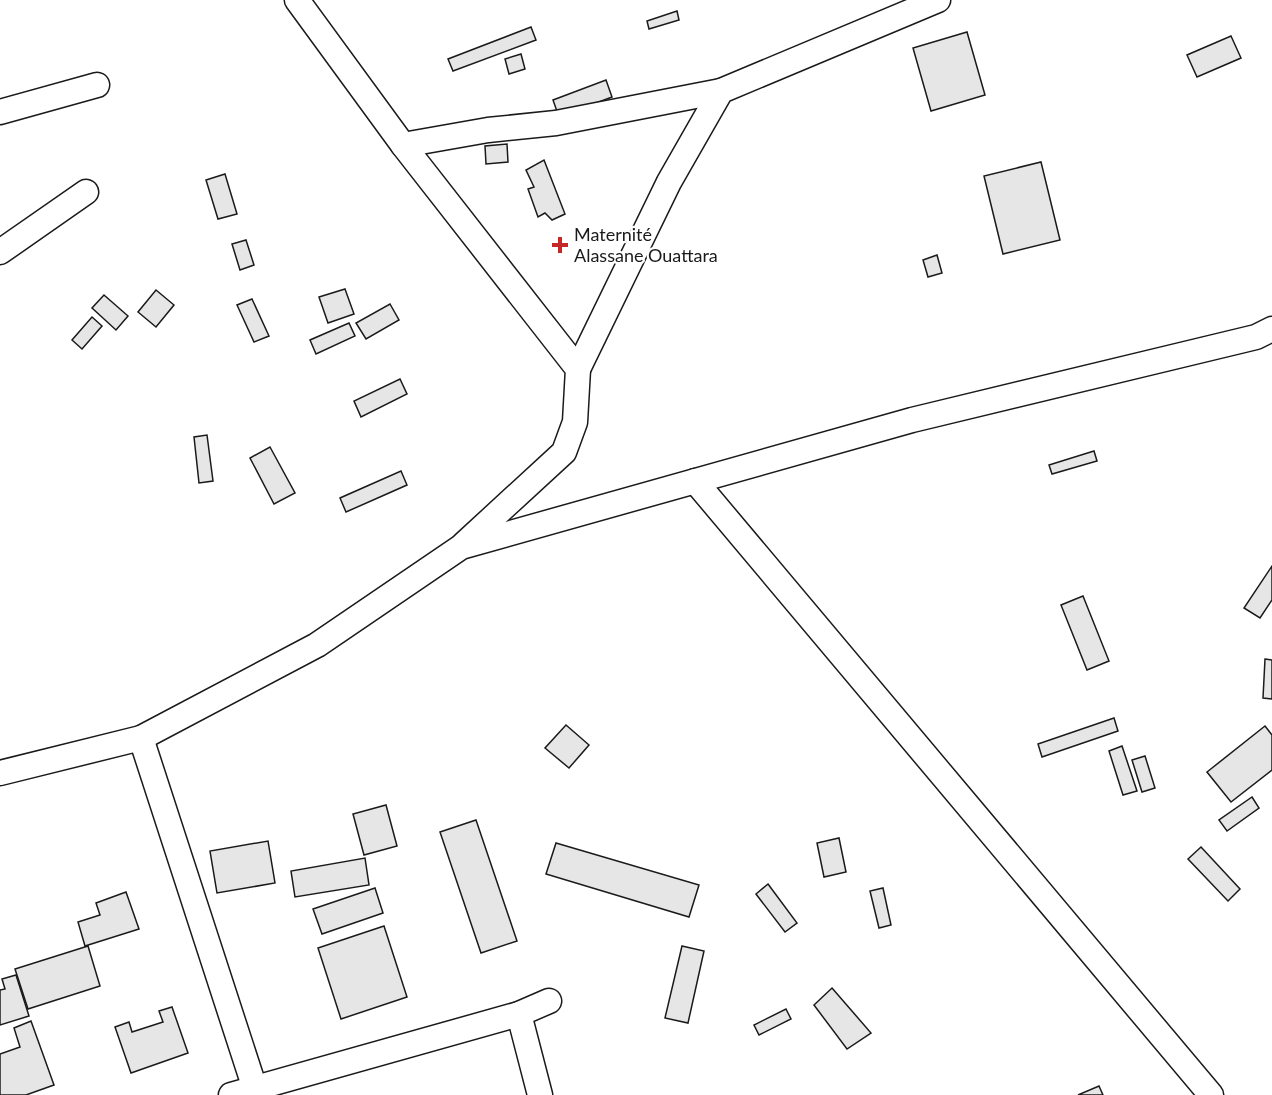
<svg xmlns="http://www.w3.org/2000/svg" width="1272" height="1095" font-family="Lato,sans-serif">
<rect width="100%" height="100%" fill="#fff"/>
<g fill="#e6e6e6" stroke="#1a1a1a" stroke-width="1.5">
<polygon points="677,11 679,20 649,29 647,21"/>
<polygon points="531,27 536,40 453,71 448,59"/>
<polygon points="967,32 985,95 931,111 913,48"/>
<polygon points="1231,36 1241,58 1197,77 1187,55"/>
<polygon points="521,54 525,69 509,74 505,59"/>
<polygon points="606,80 612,97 559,117 553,100"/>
<polygon points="507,144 508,162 486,164 485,146"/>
<polygon points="544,160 565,214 552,220 545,213 538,217 528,189 534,187 526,170"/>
<polygon points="1041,162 1060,240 1003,254 984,176"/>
<polygon points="225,174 237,214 218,219 206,180"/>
<polygon points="246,240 254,265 240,270 232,244"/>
<polygon points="937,255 942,273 928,277 923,260"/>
<polygon points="345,289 354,314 328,323 319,297"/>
<polygon points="156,290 174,305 156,327 138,312"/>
<polygon points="104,295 128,316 116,330 92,308"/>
<polygon points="252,299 269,336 254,342 237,305"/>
<polygon points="390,304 399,320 366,339 356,323"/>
<polygon points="92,317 102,326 82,349 72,340"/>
<polygon points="349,323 355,336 316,354 310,340"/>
<polygon points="400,379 407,394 361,417 354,401"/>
<polygon points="207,435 213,481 199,483 194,437"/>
<polygon points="270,447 295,493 274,504 250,458"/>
<polygon points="1094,451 1097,461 1052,474 1049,465"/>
<polygon points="401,471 407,485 346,512 340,498"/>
<polygon points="1272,566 1272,600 1260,618 1244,608"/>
<polygon points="1083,596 1109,661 1087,670 1061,605"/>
<polygon points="1265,659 1272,660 1272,699 1263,698"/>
<polygon points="1114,718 1118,731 1042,757 1038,744"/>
<polygon points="566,725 589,745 569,768 545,748"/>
<polygon points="1265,726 1272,735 1272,770 1231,802 1207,772"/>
<polygon points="1122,746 1137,791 1123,795 1109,751"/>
<polygon points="1145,756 1155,788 1142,792 1132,760"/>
<polygon points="1252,797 1259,808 1227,831 1219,820"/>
<polygon points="386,805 397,846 364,855 353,814"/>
<polygon points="476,820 517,941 481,953 440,832"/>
<polygon points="839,838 846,872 824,877 817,843"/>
<polygon points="268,841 275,883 217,893 210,851"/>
<polygon points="556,843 699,885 689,917 546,874"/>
<polygon points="1201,847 1240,889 1228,901 1188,859"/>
<polygon points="365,858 369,885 295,897 291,871"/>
<polygon points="768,884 797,923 785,932 756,894"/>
<polygon points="375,888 383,913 322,934 313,909"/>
<polygon points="883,888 891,925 879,928 870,891"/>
<polygon points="126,892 139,929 85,946 78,922 100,915 96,903"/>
<polygon points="384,926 407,997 341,1019 318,948"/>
<polygon points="88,946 100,986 28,1009 15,969"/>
<polygon points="682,946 704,951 688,1023 665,1018"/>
<polygon points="16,975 29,1016 0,1025 0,990 5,989 2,979"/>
<polygon points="832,988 871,1033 847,1049 814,1005"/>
<polygon points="172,1007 188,1053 131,1073 115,1027 129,1022 132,1032 163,1022 159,1011"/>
<polygon points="786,1009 791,1019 759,1035 754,1025"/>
<polygon points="31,1021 54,1085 26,1095 0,1095 0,1054 20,1047 14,1028"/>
<polygon points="1099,1086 1103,1095 1078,1095"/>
</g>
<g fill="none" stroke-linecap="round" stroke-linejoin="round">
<g stroke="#1a1a1a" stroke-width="27">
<g id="minor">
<polyline points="297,0 403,145 578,369 575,422 564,452 464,544"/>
<polyline points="0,112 97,85"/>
<polyline points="403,145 488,130 556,123 721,91"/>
<polyline points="0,252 86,192"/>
<polyline points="578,369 669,182 721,91 938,0"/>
<polyline points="695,481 1211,1095"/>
<polyline points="141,738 257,1095"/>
<polyline points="0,773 141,738 317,645 461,547 912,420 1256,337 1272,329"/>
<polyline points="519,1014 540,1095"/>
<polyline points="231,1095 519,1014 549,1001"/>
</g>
</g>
<use href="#minor" stroke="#fff" stroke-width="24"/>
</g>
<path fill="#c62828" stroke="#fff" stroke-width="2" d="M557 236h6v6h6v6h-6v6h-6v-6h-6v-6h6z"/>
<g text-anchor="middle" stroke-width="4.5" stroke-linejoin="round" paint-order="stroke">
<g font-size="18" fill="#1a1a1a" stroke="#fff" text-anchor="start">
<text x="574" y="241">Maternité<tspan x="574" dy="21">Alassane Ouattara</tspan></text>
</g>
</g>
</svg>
